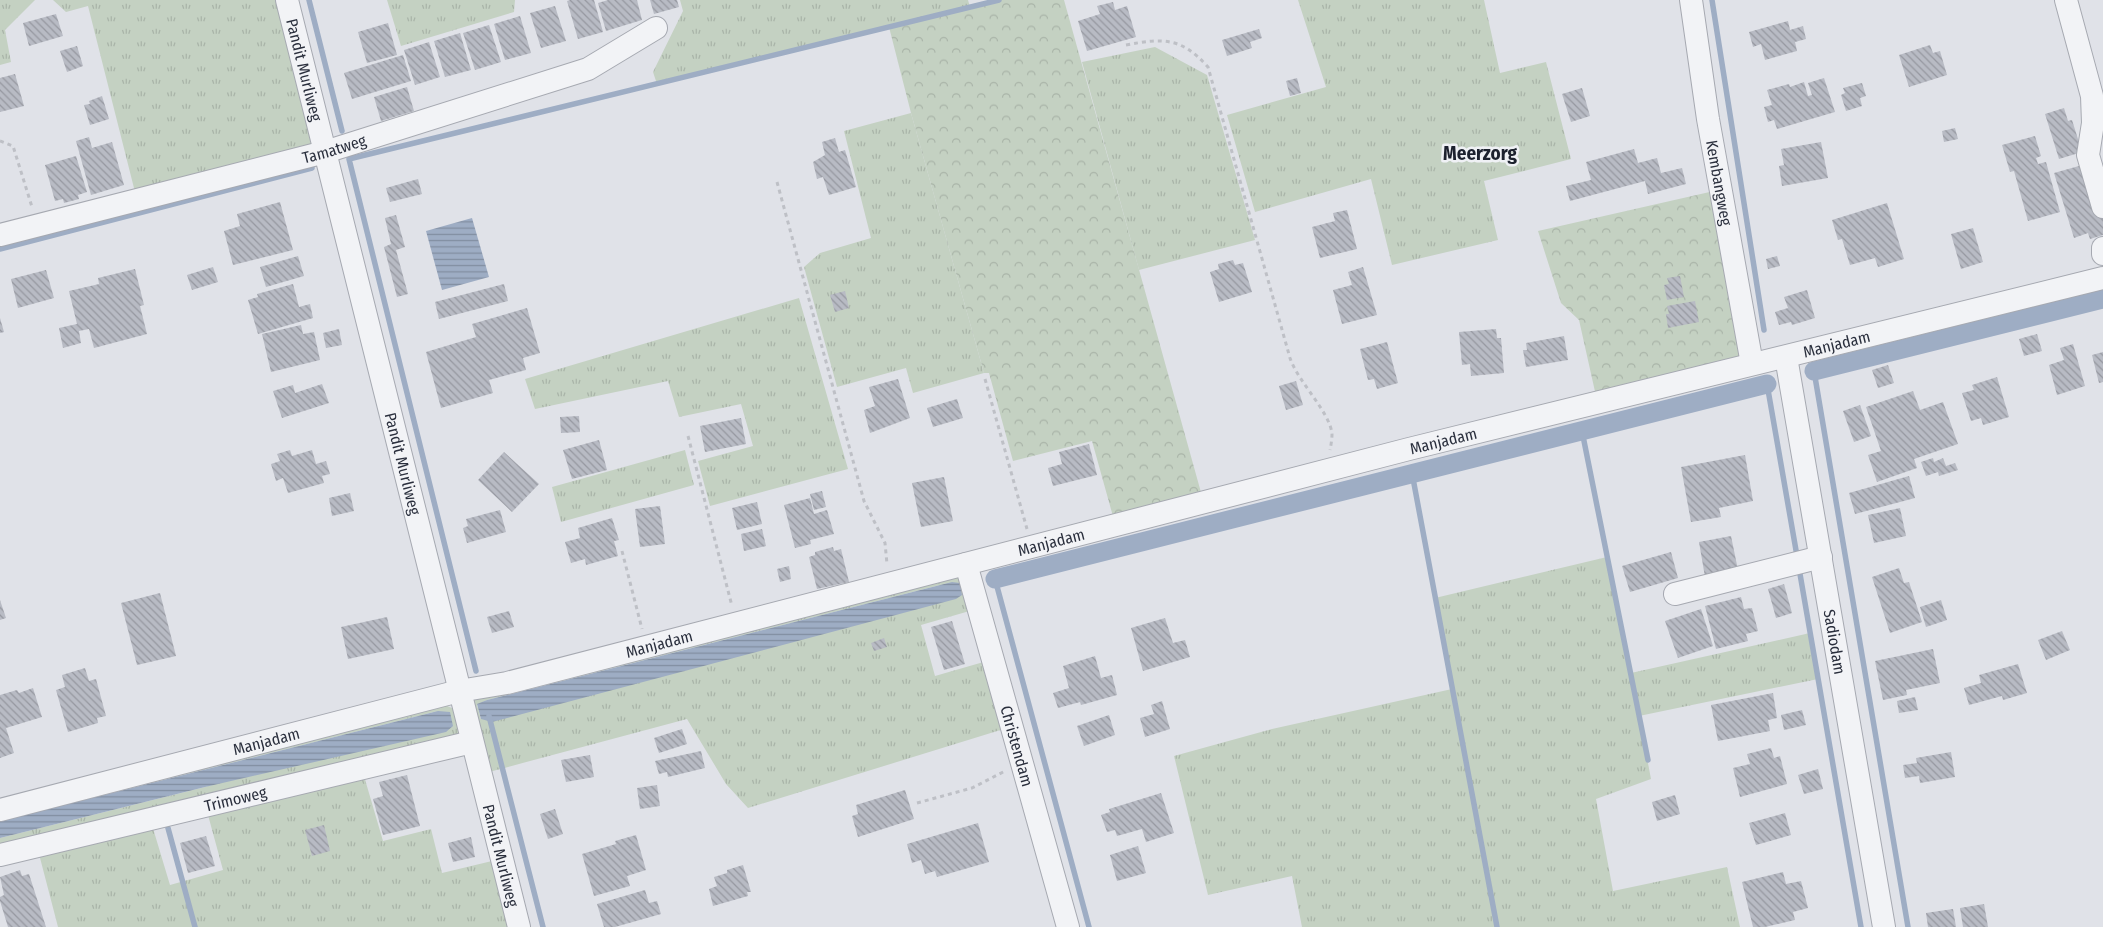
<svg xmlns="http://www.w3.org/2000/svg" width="2103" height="927" font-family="'Fira Sans Condensed',sans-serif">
<defs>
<pattern id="grass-tufts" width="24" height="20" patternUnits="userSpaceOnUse" patternTransform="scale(1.25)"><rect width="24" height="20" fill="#c4d1c2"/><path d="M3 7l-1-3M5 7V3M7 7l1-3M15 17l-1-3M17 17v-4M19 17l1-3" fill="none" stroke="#a9b4a8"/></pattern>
<pattern id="forest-crowns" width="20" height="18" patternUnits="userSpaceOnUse" patternTransform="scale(1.25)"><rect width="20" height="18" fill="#c4d1c2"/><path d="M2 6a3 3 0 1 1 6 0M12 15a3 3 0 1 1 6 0" fill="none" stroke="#a9b4a8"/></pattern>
<pattern id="water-rules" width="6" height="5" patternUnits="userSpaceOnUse" patternTransform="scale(1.25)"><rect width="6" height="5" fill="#9eadc4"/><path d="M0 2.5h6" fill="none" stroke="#818da0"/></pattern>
<pattern id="building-back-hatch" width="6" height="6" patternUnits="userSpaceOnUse" patternTransform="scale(1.25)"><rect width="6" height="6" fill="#b8bbc4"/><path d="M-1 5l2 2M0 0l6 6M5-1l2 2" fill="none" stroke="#9698a0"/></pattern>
</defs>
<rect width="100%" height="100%" fill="#e0e2e8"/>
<g fill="url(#grass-tufts)" fill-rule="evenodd">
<polygon points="0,0 35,0 5,30 11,62 0,65"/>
<polygon points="53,0 278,0 311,133 311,144 305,150 136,196 88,6 66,12"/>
<polygon points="387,0 515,0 514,12 401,46"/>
<polygon points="680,0 968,0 970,7 657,84 653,72 683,11"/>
<polygon points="1298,0 1484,0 1500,73 1546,62 1571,159 1484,181 1498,240 1392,265 1371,179 1255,212 1227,115 1326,87"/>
<polygon points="1155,47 1207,75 1255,240 1139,270 1082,62"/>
<polygon points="911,113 984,373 913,393 906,368 837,387 804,267 820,253 871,238 844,131"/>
<polygon points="799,298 848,469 710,506 698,461 753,446 741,404 679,417 668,381 535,409 525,379"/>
<polygon points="685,450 694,485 561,522 552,487"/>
<polygon points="1607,557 1631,673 1810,633 1818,679 1639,716 1651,779 1596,799 1613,891 1727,867 1740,927 1302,927 1292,876 1208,895 1174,756 1272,729 1452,689 1435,598"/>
<path d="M 959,575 L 973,610 L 921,625 L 935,676 L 987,661 L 1007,728 L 748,808 L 726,784 L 687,719 L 489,772 L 472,702 L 478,697 ZM 952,582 L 481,719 L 477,705 L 487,700 Z"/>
<polygon points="441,703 456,710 460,729 458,736 0,848 0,838 205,787 438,711 0,821"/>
<polygon points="364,776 383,841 431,829 442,873 492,861 509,927 58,927 39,854 152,825 170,885 223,870 208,815"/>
</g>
<g fill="url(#forest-crowns)">
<polygon points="999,0 1064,0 1202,496 1114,520 1092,441 1013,461 989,373 984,373 911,113 889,27"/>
<polygon points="1714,191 1742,357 1596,396 1579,320 1561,303 1538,231"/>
</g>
<g fill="url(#water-rules)">
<polygon points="472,218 489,277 442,290 426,231"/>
<polygon points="952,582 960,583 962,595 956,599 492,722 481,719 477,704 487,700"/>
<polygon points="438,711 450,712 453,726 446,732 205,787 0,838 0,821"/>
</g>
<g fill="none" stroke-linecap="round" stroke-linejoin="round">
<g stroke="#9eadc4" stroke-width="5.5">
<polyline points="309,0 342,131"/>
<polyline points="1712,0 1764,330"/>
<polyline points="0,249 312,168"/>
<polyline points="1814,371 1908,927"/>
<polyline points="1767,384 1797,556"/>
<polyline points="1582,431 1648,760"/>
<polyline points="1412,473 1497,927"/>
<polyline points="1800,574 1861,927"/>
<polyline points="995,579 1089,927"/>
<polyline points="476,671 349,159 999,0"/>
<polyline points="489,716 543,927"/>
<polyline points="168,828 195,927"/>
</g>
<g stroke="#9eadc4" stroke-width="19">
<polyline points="1814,371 2103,299"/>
<polyline points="995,579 1767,384"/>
</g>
</g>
<g fill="url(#building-back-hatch)">
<polygon points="570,0 594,0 603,32 578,39 567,1"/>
<polygon points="608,0 637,0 642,20 606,31 598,3"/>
<polygon points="650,0 677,0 679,7 654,14"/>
<polygon points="1113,2 1115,10 1127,6 1136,37 1087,51 1078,21 1100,14 1097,6"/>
<polygon points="555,6 566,41 541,48 530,13"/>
<polygon points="56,14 63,36 29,46 23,23"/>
<polygon points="520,16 531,53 505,60 494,24"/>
<polygon points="1788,21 1790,30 1803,26 1806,39 1795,42 1797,51 1765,60 1761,44 1753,47 1749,32"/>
<polygon points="388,23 397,55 367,63 358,32"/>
<polygon points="489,25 501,62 475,70 463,33"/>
<polygon points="1259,29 1262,38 1250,42 1252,48 1227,56 1222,40"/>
<polygon points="460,33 471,70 445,77 434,41"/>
<polygon points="429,42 440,77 415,85 404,50"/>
<polygon points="1930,45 1933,53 1940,51 1947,75 1909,87 1899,55"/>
<polygon points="77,46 83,66 67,72 60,51"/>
<polygon points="403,55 411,81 352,99 344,73"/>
<polygon points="15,74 24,106 0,112 0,78"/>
<polygon points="1297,78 1301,93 1290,96 1286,81"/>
<polygon points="1824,78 1835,112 1777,129 1774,120 1768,122 1764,107 1772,105 1767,90 1789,84 1790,87 1804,82 1808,96 1812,95 1808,83"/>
<polygon points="1862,83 1866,96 1860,98 1862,106 1846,111 1841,95 1845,93 1843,88"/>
<polygon points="407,87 414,111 381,121 374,97"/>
<polygon points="1582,88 1590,116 1571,122 1562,94"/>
<polygon points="102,96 109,119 90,125 84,105 90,104 89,101"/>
<polygon points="2064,108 2068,121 2072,120 2082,152 2059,159 2045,114"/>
<polygon points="1955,128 1958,139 1944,142 1942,131"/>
<polygon points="2035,136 2041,156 2036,158 2038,164 2046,162 2060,212 2028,221 2014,171 2010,172 2002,145"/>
<polygon points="89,137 92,148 112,142 124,185 91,195 76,141"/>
<polygon points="835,138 839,152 845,150 856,187 829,195 823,177 817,179 813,162 825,155 822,142"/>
<polygon points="1821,142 1828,178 1782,186 1779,166 1784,165 1781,149"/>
<polygon points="1634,149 1638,163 1657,158 1661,173 1682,168 1686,184 1648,194 1645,181 1570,201 1566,186 1591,180 1586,162"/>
<polygon points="76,156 87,192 78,195 79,199 64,203 63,199 55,201 45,165"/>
<polygon points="2086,164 2103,219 2103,235 2090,239 2088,233 2074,238 2054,173"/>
<polygon points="418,179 422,194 390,202 386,188"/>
<polygon points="280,202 293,250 233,265 224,231 240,226 237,214"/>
<polygon points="1887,203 1904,259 1878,267 1875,258 1850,265 1842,239 1838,240 1832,220"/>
<polygon points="1347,210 1357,249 1320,258 1312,227 1335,221 1333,213"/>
<polygon points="396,215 405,247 396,250 408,294 397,297 384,247 391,244 385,218"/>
<polygon points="1973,228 1983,262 1961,269 1951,234"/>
<polygon points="298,256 304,276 266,287 260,267"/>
<polygon points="1777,256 1780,266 1768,269 1766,259"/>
<polygon points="1233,260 1235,265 1243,263 1252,292 1219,302 1210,272 1219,269 1218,264"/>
<polygon points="213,267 218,282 192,290 187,275"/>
<polygon points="1363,267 1377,315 1342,324 1333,290 1352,285 1348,272"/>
<polygon points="135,269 144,305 140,306 147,334 94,348 89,329 79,331 81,343 63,348 59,328 77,324 69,291 99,284 98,278"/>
<polygon points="46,270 54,298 18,308 11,279"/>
<polygon points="1680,276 1684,297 1667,300 1664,285 1669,284 1667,278"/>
<polygon points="293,284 299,307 310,304 313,318 258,334 248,300 258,297 257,294"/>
<polygon points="504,284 508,301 439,319 435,302"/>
<polygon points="1807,290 1815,318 1792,325 1791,322 1779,325 1775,312 1788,308 1784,297"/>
<polygon points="845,291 849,308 835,312 830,295"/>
<polygon points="1695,301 1699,322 1668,328 1666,314 1669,314 1667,306"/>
<polygon points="527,308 540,353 523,358 526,370 489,380 493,393 441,408 426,352 476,337 472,324"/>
<polygon points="0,318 4,332 0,333"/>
<polygon points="301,325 303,334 314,332 320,360 271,372 262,334"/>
<polygon points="339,329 342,345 326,348 323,333"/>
<polygon points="1496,329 1497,338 1501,338 1504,373 1471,376 1470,364 1462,365 1459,332"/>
<polygon points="2037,334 2042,351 2024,356 2019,339"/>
<polygon points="1564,336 1568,360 1526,367 1523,350 1527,350 1526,343"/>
<polygon points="1387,342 1398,383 1377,389 1374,379 1368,380 1360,349"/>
<polygon points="2073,344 2085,386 2057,395 2049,365 2064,360 2060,348"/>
<polygon points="2103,352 2103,382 2099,383 2092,355"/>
<polygon points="1888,365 1894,383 1878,388 1872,370"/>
<polygon points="1997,377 2009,417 1983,425 1981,418 1971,421 1962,393 1974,390 1972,385"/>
<polygon points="898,379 910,418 870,433 864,410 875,406 869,387"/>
<polygon points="1296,381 1303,405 1286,410 1279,386"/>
<polygon points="322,384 329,403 282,418 273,391 293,385 295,393"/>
<polygon points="1913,391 1920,410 1943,402 1958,444 1914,459 1917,468 1877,482 1868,455 1881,451 1866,407"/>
<polygon points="957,399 963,418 933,427 927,408"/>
<polygon points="1860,405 1871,436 1854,442 1843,411"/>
<polygon points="579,416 580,432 561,433 560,417"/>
<polygon points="741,418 746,444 705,452 700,426"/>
<polygon points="599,440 607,470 572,479 563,450"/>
<polygon points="1089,444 1097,475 1053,486 1048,468 1062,464 1059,452"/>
<polygon points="290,450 292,456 312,450 316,464 326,461 330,474 322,476 324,483 288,493 283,478 276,481 271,464 280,461 277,454"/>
<polygon points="504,452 539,484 512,512 478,480"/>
<polygon points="1745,455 1753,501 1719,508 1721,517 1691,522 1681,467"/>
<polygon points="1933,458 1934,462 1943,458 1946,466 1955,463 1958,470 1939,476 1938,472 1926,476 1921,462"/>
<polygon points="1909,476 1915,498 1855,514 1849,493"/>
<polygon points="944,477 953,521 921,527 912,483"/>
<polygon points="822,491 826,507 814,510 810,494"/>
<polygon points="350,493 354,511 332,516 329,498"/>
<polygon points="810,498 814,514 827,510 834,534 810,540 811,544 795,548 784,505"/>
<polygon points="757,502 762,524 737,530 732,508"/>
<polygon points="660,506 665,544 640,547 635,509"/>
<polygon points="1900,508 1906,536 1874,543 1868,515"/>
<polygon points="500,510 506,532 467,543 463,528 468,526 466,519"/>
<polygon points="612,518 619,540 614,541 618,556 586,565 585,559 571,563 565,542 580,538 578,528"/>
<polygon points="762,529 766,546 744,551 741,534"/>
<polygon points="1731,536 1738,570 1705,577 1699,542"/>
<polygon points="833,547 834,551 841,549 849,582 817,589 809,557 815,555 815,552"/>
<polygon points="1671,552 1678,578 1630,592 1622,566"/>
<polygon points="789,566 791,579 780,582 777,569"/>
<polygon points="1899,568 1904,583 1909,582 1922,622 1890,633 1872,577"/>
<polygon points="1784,584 1792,613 1776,618 1768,589"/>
<polygon points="160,593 176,656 137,665 121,603"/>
<polygon points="1741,597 1744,609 1752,608 1758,631 1746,634 1748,641 1716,649 1705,606"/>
<polygon points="0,600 6,618 0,620"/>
<polygon points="1941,600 1947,620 1926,627 1920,607"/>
<polygon points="1701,609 1713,646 1678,658 1665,621"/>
<polygon points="509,611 514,627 492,633 487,617"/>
<polygon points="387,617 394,649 348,659 341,627"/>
<polygon points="1165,618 1173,643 1185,640 1190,657 1143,671 1131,628"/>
<polygon points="952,621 965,664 944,670 931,627"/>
<polygon points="2062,631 2070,650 2046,660 2038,640"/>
<polygon points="884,638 887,647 874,651 871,643"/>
<polygon points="1933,649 1940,683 1906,690 1907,695 1883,700 1875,661"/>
<polygon points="1095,656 1101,678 1112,675 1117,695 1081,705 1080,702 1058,708 1053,693 1069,688 1063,666"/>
<polygon points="2018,664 2027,693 2003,700 2002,696 1969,705 1964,688 1981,683 1979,675"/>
<polygon points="85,668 89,681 96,679 106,716 97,718 98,723 68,732 56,690 65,687 62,675"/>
<polygon points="33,688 42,717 6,728 14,753 0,758 0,695 17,690 19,693"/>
<polygon points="1773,693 1777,718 1768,720 1770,731 1718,741 1711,705"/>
<polygon points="1915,697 1918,710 1899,713 1897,701"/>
<polygon points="1162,701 1170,729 1145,737 1140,718 1154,714 1151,705"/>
<polygon points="1802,710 1806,725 1784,730 1781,715"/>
<polygon points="1109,715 1115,735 1084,746 1077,726"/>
<polygon points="682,729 687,744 659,753 654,738"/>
<polygon points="1771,748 1774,758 1780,756 1787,784 1740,797 1733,768 1750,764 1747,754"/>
<polygon points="701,751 705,768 668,777 667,772 659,774 655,761"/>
<polygon points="1951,752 1955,777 1920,783 1919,776 1905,778 1903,765 1917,763 1916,758"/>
<polygon points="590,755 594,777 566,782 561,760"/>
<polygon points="1818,769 1823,789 1804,794 1798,775"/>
<polygon points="407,775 420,826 383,835 373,799 383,796 379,782"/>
<polygon points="657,785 660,806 640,809 637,788"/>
<polygon points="905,790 914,819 858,837 852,816 858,814 856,805"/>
<polygon points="1161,793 1174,833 1146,842 1142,829 1117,836 1115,830 1107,832 1101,815 1110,812 1109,809"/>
<polygon points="1675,795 1680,814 1657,821 1652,802"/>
<polygon points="555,809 563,834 548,839 540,814"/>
<polygon points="1785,813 1791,835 1756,845 1749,823"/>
<polygon points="978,823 989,862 937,877 935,871 925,874 921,860 912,863 907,844"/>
<polygon points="324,825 330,851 312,856 305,830"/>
<polygon points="636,835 646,870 627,876 630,886 594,896 582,854 616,844 615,841"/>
<polygon points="206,836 215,866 188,873 180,843"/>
<polygon points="471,837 475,857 453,862 448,843"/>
<polygon points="1138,846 1146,873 1117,881 1110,855"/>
<polygon points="743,865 751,892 747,892 748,896 713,906 709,889 717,886 714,877 727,873 727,870"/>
<polygon points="20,870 22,876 29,874 46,927 8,927 0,901 0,897 4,895 0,877"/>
<polygon points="1783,872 1786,884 1801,881 1808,908 1793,912 1795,920 1765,927 1753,927 1742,882"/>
<polygon points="645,890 649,903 657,901 661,914 615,927 604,927 597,904"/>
<polygon points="1984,904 1988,927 1963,927 1960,908"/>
<polygon points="1953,909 1956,927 1928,927 1926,913"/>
</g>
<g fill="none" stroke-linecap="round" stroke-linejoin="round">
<g stroke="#a6a9b1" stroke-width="24">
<g id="minor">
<path id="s1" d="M 287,0 L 519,927"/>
<path id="s2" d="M 1691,0 L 1708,119 L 1752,364"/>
<polyline points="2066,0 2092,96 2093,123 2088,155 2103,207"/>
<path id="s3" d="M 0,235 L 325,152 L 588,69 L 656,28"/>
<polyline points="2103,248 2103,254"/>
<path id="s4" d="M 1786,357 L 1884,927"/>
<path id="s5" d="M 966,564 L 1068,927"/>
<polyline points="1675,594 1821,557"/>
<path id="s6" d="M 0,810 L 459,691 L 507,683 L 1409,449 L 2103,278"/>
<path id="s7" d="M 0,855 L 472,742"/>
</g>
</g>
<g stroke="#bec0c6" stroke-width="3" stroke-dasharray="4 4" stroke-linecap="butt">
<path d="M 1126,45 C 1163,38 1181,37 1208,67 L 1290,358 C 1298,382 1330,412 1332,434 C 1332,439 1331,445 1330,450"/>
<polyline points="0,141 13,146 32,207"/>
<polyline points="777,182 864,501 885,543 887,564"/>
<polyline points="985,379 1027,529"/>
<polyline points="688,436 732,606"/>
<polyline points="622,551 642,629"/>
<polyline points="917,803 972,788 1005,771"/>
</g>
<use href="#minor" stroke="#f2f3f6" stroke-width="22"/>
</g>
<g text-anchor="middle" stroke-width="5" stroke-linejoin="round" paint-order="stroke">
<g font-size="16" fill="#2a2f3d" stroke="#eff1f5">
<text dy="6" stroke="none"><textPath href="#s1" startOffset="72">Pandit Murliweg</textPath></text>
<text dy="6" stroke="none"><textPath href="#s3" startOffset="345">Tamatweg</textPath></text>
<text dy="6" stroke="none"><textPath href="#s2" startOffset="185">Kembangweg</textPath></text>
<text dy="6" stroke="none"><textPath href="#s6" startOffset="1895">Manjadam</textPath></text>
<text dy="6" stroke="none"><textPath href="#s6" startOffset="1490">Manjadam</textPath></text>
<text dy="6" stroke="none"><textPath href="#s1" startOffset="478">Pandit Murliweg</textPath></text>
<text dy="6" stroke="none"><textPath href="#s6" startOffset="1085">Manjadam</textPath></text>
<text dy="6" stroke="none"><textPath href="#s4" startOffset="289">Sadiodam</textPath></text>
<text dy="6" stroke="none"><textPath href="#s6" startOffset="680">Manjadam</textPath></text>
<text dy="6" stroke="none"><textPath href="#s6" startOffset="275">Manjadam</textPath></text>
<text dy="6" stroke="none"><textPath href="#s5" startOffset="189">Christendam</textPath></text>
<text dy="6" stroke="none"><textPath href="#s7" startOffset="242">Trimoweg</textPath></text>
<text dy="6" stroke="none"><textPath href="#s1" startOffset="882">Pandit Murliweg</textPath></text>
</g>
<g font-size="19" font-weight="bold" fill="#1c212e" stroke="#eff1f5">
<text x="1480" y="160">Meerzorg</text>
</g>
</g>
</svg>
